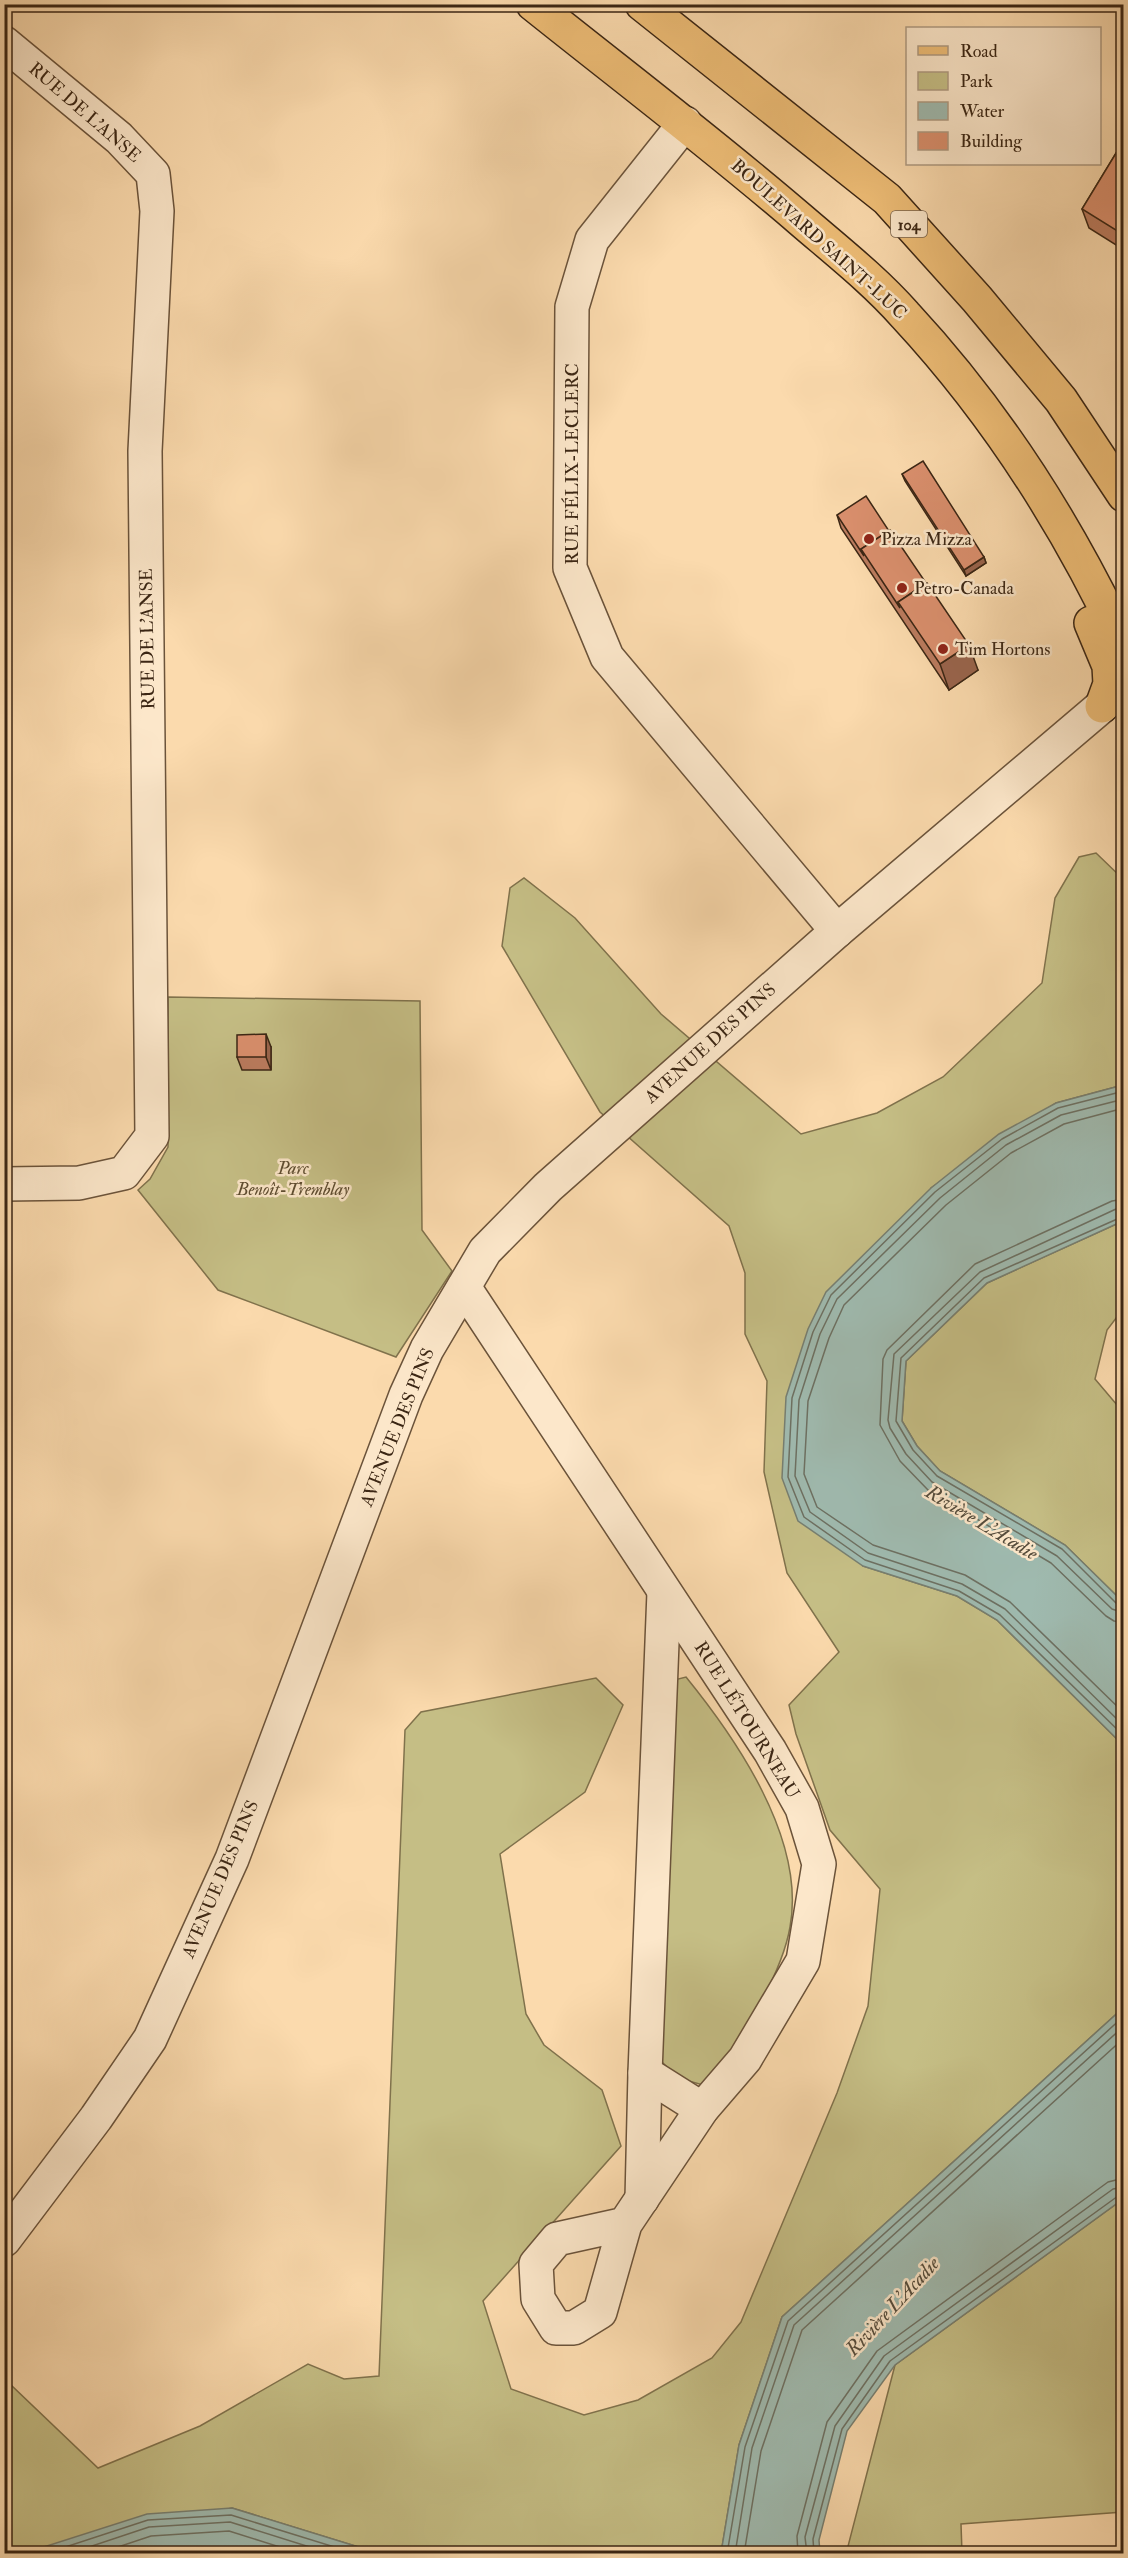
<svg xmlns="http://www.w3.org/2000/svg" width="1128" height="2558" font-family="'IM FELL Double Pica',serif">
<rect width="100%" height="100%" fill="#fbdaad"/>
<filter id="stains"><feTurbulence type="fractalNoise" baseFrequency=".00333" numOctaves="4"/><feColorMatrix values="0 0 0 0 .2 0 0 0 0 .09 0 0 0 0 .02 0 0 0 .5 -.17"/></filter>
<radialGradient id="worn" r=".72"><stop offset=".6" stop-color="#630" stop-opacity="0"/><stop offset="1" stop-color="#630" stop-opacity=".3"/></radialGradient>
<g fill="#c5be85" stroke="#80724c" stroke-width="1.5">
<polygon points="1096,853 1123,879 1123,1085 1056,1103 931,1188 863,1566 957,1596 997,1620 1123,1745 1123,2008 782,2317 739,2445 721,2553 378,2553 232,2508 25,2553 5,2554 4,2391 12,2386 98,2468 200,2426 308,2364 344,2379 379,2376 405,1730 421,1712 596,1678 623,1705 585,1792 500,1854 526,2014 544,2045 602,2090 621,2146 483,2301 511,2389 584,2415 638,2400 712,2358 741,2322 837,2093 868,2006 880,1889 830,1830 796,1734 789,1705 839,1652 787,1573 764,1472 767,1381 745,1334 745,1273 729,1226 600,1112 502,946 510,888 524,878 575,918 661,1014 801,1134 877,1113 943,1077 1042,983 1055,898 1079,857"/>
<polygon points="168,997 420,1001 422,1230 452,1271 396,1357 218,1290 138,1190 150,1179 168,1147"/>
<polygon points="1123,1221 1123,1309 1107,1330 1095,1379 1123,1412 1123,1602 1065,1545 940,1471 917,1446 902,1421 906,1361 987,1283"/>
<path d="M 686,1677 C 738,1741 806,1840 790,1927 C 784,1963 759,2008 740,2039 C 730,2056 715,2070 703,2085 L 678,2078 L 660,2060 L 674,1680 Z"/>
<polygon points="1123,2199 1123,2512 961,2524 962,2553 846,2554 895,2365"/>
</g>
<g fill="#9fbaaf" stroke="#777f71" stroke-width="1.5">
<polygon points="1123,1085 1123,1221 987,1283 906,1361 902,1421 917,1446 940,1471 1065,1545 1123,1602 1123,1745 997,1620 957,1596 863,1566 798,1521 782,1478 786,1397 808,1329 826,1292 931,1188 999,1134 1056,1103"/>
<polygon points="1123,2008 1123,2199 895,2365 847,2431 819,2540 820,2553 721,2553 739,2445 782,2317"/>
<polygon points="232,2508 378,2553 25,2553 147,2514"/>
</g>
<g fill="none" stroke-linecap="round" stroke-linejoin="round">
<g stroke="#6d7062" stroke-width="1.5">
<polyline points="1124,1091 1058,1108 1002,1139 935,1192 831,1295 813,1332 792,1398 788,1477 804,1517 865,1560 959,1591 1000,1615 1124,1736"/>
<polyline points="1124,1099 1061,1115 1006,1145 940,1198 837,1299 820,1334 799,1400 795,1476 810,1512 868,1553 962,1584 1005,1609 1124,1726"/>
<polyline points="1124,1108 1064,1124 1011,1153 946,1205 844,1305 829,1338 808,1401 804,1474 817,1507 873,1545 965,1575 1010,1602 1124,1713"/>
<polyline points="1124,1199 1112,1201 975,1264 887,1350 883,1359 880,1425 900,1461 928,1490 1051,1563 1106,1616 1114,1621 1124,1622"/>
<polyline points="1124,1208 1116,1209 980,1272 894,1354 888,1420 890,1428 906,1454 932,1482 1057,1556 1112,1609 1124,1613"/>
<polyline points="1124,1216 984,1278 901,1358 896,1421 913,1450 937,1476 1062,1549 1117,1604 1124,1606"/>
<polyline points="44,2554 148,2520 231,2515 357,2554"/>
<polyline points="68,2554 149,2527 230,2522 332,2554"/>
<polyline points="97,2554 151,2536 229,2531 302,2554"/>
<polyline points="727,2554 745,2447 788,2321 1124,2016"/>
<polyline points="735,2554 752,2448 794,2325 1124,2026"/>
<polyline points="744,2554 761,2451 802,2330 1124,2038"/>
<polyline points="798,2554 797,2536 827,2422 877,2351 1108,2182 1124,2178"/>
<polyline points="807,2554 805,2537 835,2426 884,2356 1113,2189 1124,2187"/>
<polyline points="814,2554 813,2539 842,2429 890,2361 1118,2196 1124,2194"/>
</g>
<g stroke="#6b533a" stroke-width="36">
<g id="minor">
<polyline points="4,43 119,138 153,174 157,211 145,451 152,1136 124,1173 79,1183 4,1184"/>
<polyline points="685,123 592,240 572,307 570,568 607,657 837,931"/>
<polyline points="464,1287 770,1751 802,1808 819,1864 803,1961 745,2059 702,2109 625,2224 600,2312 574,2328 556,2328 538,2299 536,2264 557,2239 625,2224"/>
<polyline points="645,2073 702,2109"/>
<polyline points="642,2199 645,2073 664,1592"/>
<polyline points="4,2240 96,2118 150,2039 232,1859 406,1395 427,1349 485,1251 548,1187 837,931 1102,706 1120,686"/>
</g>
</g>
<g stroke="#3b2614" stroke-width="36">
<g id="major">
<path d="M 533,4 C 623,76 714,145 801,220 C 837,251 874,280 905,315 C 995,412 1068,526 1124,646"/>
<polyline points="642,4 887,199 977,299 1061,400 1124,495"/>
<polyline points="1091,623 1109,666 1110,684 1102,706"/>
</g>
</g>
<use href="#minor" stroke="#fce7ca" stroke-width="33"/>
<use href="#major" stroke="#eebd76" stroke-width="33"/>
</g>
<g fill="#bb7b5e" stroke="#3b2614" stroke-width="1.5">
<polygon points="1124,140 1124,250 1089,228 1082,209"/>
<polygon points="902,474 984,557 986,563 966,576 905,481"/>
<polygon points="837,515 978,670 949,690 841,528"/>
<polygon points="271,1047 271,1070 242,1070 237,1057"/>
</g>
<g fill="#99644c" stroke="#3b2614" stroke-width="1.5">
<polygon points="1124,224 1124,245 1119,232"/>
<polygon points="984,557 986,563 966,576 964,570"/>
<polygon points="969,645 978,670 949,690 940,664"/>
<polygon points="266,1034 271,1047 271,1070 266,1057"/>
</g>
<g fill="#da8f6d" stroke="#3b2614" stroke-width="1.5">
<polygon points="1124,140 1124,224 1119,232 1082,209"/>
<polygon points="923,461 984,557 964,570 902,474"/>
<polygon points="866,496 889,531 861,549 864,556 837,515"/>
<polygon points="890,530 926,583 898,602 900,608 861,549"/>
<polygon points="927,583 969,645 940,664 898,602"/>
<polygon points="266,1034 266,1057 237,1057 237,1035"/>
</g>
<g fill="#8f2418" stroke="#fce7ca" stroke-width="2">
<circle cx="869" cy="539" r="6"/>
<circle cx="902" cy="588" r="6"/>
<circle cx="943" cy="649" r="6"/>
</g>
<g text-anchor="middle" stroke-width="5" stroke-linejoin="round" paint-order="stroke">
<rect fill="#fce7ca" stroke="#75604b" stroke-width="1.5" x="891" y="211" width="36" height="26" rx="4.5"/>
<g font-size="16" font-weight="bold" fill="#3b2614">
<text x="909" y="230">104</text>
</g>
<g font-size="18" fill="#3b2614" stroke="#fce7ca">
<text transform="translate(85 112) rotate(41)" y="6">RUE DE L'ANSE</text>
<text transform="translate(819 239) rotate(42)" y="6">BOULEVARD SAINT-LUC</text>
<text transform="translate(572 464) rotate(-90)" y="6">RUE FÉLIX-LECLERC</text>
<text transform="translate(147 639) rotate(-91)" y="6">RUE DE L'ANSE</text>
<text transform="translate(710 1043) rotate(-42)" y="6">AVENUE DES PINS</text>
<text transform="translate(397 1427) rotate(-68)" y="6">AVENUE DES PINS</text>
<text transform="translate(747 1720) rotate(58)" y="6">RUE LÉTOURNEAU</text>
<text transform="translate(220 1879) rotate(-67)" y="6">AVENUE DES PINS</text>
</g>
<g font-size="18" fill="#3b2614" stroke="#fce7ca" text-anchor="start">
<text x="881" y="545">Pizza Mizza</text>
<text x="914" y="594">Petro-Canada</text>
<text x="955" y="655">Tim Hortons</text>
</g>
<g font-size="18" font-style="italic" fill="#5e4c30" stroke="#fce7ca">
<text x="293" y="1174">Parc<tspan x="293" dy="21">Benoît-Tremblay</tspan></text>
</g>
<g font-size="20" font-style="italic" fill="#544b3b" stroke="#fce7ca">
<text transform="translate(982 1522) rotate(31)" y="7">Rivière L'Acadie</text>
<text transform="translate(892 2306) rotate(-47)" y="7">Rivière L'Acadie</text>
</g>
</g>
<rect width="1128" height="2558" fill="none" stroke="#fbdaad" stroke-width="24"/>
<rect x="6" y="6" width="1116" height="2546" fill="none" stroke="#3b2614" stroke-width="3"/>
<rect x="12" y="12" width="1104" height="2534" fill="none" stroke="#3b2614" stroke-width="1.5"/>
<rect x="906" y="27" width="195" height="138" fill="#fce7ca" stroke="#af9a81" stroke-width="1.5"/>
<rect x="918" y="46" width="30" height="9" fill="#eebd76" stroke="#af9a81" stroke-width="1.5"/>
<text x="960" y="57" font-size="18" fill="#3b2614">Road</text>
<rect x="918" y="72" width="30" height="18" fill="#c5be85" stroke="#af9a81" stroke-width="1.5"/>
<text x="960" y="87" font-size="18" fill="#3b2614">Park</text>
<rect x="918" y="102" width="30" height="18" fill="#9fbaaf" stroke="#af9a81" stroke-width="1.5"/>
<text x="960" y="117" font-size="18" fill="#3b2614">Water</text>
<rect x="918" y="132" width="30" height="18" fill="#da8f6d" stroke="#af9a81" stroke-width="1.5"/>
<text x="960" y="147" font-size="18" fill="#3b2614">Building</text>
<rect width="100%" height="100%" filter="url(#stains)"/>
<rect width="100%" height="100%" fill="url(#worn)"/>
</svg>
